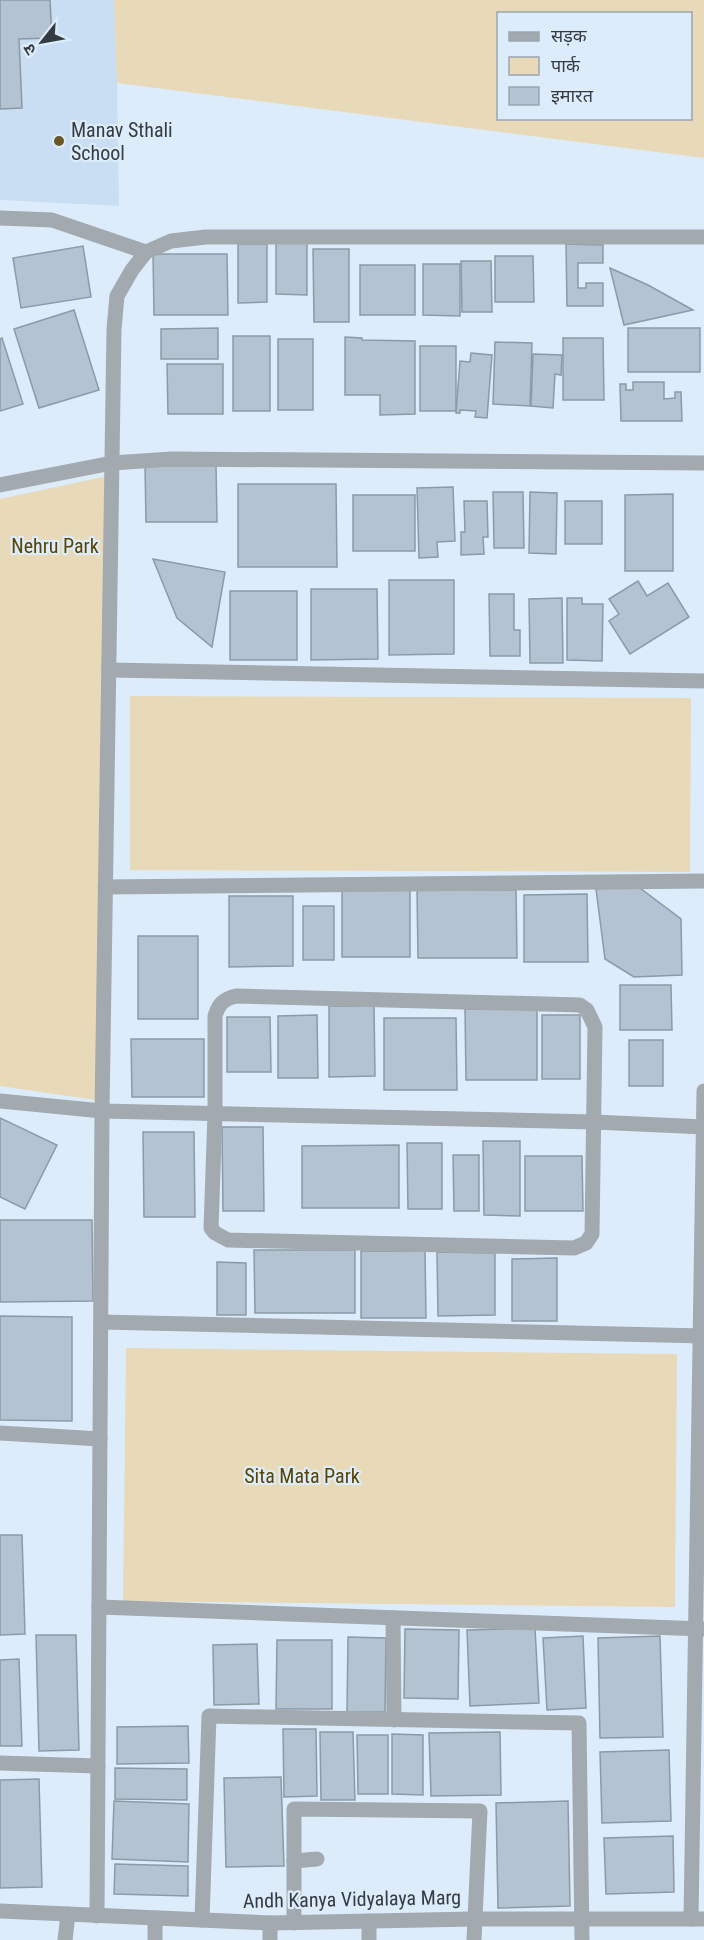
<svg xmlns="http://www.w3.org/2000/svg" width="704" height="1940" font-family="'Roboto Condensed','Noto Sans Devanagari',sans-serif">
<rect width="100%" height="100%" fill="#ddecfb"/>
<polygon fill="#c9def2" points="0,0 114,0 117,83 119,206 0,200"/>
<g fill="#e8dab8" fill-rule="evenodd">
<path d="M 114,0 L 704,0 L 704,158 L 117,83 ZM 498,14 L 690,14 L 690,118 L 498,118 Z"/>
<polygon points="112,475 102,1101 0,1086 0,499"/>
<polygon points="130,696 691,698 690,872 130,870"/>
<polygon points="126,1348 677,1354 675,1607 123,1601"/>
</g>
<g fill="#b4c3d1" stroke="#8b9aa7" stroke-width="1.5">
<polygon points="0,0 50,0 52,38 19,39 22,108 0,109"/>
<polygon points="276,242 307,242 307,295 276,294"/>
<polygon points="238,244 267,244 267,302 238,303"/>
<polygon points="566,244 603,245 603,263 578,263 578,288 586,288 586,283 603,283 603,306 567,306"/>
<polygon points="83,246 91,297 21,308 13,258"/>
<polygon points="313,249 349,249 349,322 314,322"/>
<polygon points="153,254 227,254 228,315 154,315"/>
<polygon points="495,256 533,256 534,302 495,302"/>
<polygon points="461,261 491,261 492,312 462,312"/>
<polygon points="423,264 460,264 460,316 423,315"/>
<rect x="360" y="265" width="55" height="50"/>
<polygon points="610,268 648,285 693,310 624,325"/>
<polygon points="74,310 99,390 39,408 14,329"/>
<polygon points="218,328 218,359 161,359 161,329"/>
<rect x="628" y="328" width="72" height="44"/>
<rect x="233" y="336" width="37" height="75"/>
<polygon points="345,337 362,338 362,340 415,341 415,414 380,415 380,395 345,395"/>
<polygon points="2,338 23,404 0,411 0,339"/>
<polygon points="563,338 603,338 604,400 563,400"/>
<rect x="278" y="339" width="35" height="71"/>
<polygon points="495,342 532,343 530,406 493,404"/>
<rect x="420" y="346" width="36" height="65"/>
<polygon points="471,353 492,355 487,418 475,417 476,411 460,410 460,413 456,413 460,361 470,362"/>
<polygon points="533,354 562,355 561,375 555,374 553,408 531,406"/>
<polygon points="167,364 223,364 223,414 168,414"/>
<polygon points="633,382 664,382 664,399 675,398 675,392 681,392 682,421 621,421 620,384 626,384 626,390 633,390"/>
<polygon points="145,466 216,466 217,522 146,522"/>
<polygon points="238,484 336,484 337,567 238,567"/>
<polygon points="453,487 455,541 437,542 438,557 419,558 417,488"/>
<polygon points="493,492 523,492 524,548 494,548"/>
<polygon points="530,492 557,493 556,554 529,553"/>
<polygon points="673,494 673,571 625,571 625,495"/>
<rect x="353" y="495" width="62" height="56"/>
<polygon points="464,501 487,501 488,537 483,537 484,554 461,555 461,532 465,532"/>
<rect x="565" y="501" width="37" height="43"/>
<polygon points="153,559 225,572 212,647 177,618"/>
<polygon points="389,580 454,580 454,654 389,655"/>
<polygon points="638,581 647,596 668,583 689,617 630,654 609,621 619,614 609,599"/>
<polygon points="311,589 377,589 378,659 311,660"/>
<rect x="230" y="591" width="67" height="69"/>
<polygon points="489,594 514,594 514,630 520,630 520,656 490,656"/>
<polygon points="562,598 563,663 530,663 529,599"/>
<polygon points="567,598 582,598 582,604 603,604 602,661 567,660"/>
<polygon points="636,885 681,919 682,975 634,977 605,959 596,889"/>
<rect x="342" y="890" width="68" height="67"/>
<polygon points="417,890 516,890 517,958 418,958"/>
<polygon points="587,894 588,962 524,962 524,895"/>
<polygon points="229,896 293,896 293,966 229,967"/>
<rect x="303" y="906" width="31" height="54"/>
<rect x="138" y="936" width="60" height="83"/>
<polygon points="620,985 671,985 672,1030 620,1030"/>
<polygon points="329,1006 374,1006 375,1076 329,1077"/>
<polygon points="465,1009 537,1009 537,1080 466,1080"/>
<polygon points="317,1015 318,1078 278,1078 278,1016"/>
<rect x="542" y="1015" width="38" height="64"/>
<polygon points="227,1017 270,1017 271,1072 227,1072"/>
<polygon points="384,1018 456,1018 457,1090 384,1090"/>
<polygon points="131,1039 204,1039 204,1097 132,1097"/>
<rect x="629" y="1040" width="34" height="46"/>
<polygon points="0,1118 57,1145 25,1209 0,1197"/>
<polygon points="222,1127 263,1127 264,1211 223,1211"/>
<polygon points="143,1132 194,1132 195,1217 144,1217"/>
<polygon points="483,1141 520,1141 520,1216 484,1215"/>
<polygon points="407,1143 442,1143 442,1209 408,1209"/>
<polygon points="399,1145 399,1208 302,1208 302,1146"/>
<polygon points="453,1155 479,1155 479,1211 454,1211"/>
<polygon points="525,1156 582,1156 583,1211 525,1211"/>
<polygon points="0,1220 92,1220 93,1301 0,1302"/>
<polygon points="254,1250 355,1250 355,1313 255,1313"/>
<polygon points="361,1251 425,1251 426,1318 361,1318"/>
<polygon points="437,1252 495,1253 495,1315 438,1316"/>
<polygon points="557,1258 557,1321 512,1321 512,1259"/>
<polygon points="217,1262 246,1263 246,1315 217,1315"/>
<polygon points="0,1316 72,1317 72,1421 0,1420"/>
<polygon points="0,1535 22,1535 25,1634 0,1635"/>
<polygon points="535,1628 539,1703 470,1706 467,1630"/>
<polygon points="405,1629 459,1630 458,1699 404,1698"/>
<polygon points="36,1635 76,1635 79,1750 39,1751"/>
<polygon points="583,1636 586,1708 547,1710 543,1638"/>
<polygon points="660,1636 663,1737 600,1738 598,1638"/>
<polygon points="348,1637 386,1638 385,1712 347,1712"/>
<polygon points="277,1640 332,1640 332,1709 276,1709"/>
<polygon points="257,1644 259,1704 214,1705 213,1645"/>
<polygon points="19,1659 22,1746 0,1746 0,1660"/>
<polygon points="188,1726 189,1763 117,1764 117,1727"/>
<polygon points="283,1729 316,1729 317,1796 284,1797"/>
<polygon points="320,1732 353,1732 355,1800 321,1800"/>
<polygon points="500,1732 501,1795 431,1796 429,1733"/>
<polygon points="392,1734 423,1735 423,1795 392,1794"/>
<polygon points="357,1735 388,1735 388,1794 358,1794"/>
<polygon points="669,1750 671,1821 602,1823 600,1752"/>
<polygon points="115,1768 187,1769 187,1800 115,1799"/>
<polygon points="281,1777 284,1866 226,1867 224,1778"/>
<polygon points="39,1779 42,1887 0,1888 0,1780"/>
<polygon points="114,1801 189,1804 188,1862 112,1859"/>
<polygon points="568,1801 570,1906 498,1908 496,1803"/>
<polygon points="673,1836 674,1892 606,1894 604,1838"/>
<polygon points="115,1864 188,1866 188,1896 114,1894"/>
</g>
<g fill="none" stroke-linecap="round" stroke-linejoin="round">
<g stroke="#a2a9af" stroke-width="15">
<polyline points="0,218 52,220 146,252"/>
<polyline points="0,485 112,463 172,459 704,463"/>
<polyline points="109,670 704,681"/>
<polyline points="105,887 704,881"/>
<path d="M 236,996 L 580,1005 L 587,1010 L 595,1027 L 592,1234 L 586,1243 L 574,1248 L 228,1240 L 215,1233 L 211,1228 L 215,1114 L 215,1016 C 219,1003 224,999 236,996 Z"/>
<polyline points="0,1101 102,1111 594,1122 704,1127"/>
<polyline points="101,1322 704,1336"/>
<polyline points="0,1433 100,1439"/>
<polyline points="99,1607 704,1629"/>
<polyline points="393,1618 394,1720"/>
<polyline points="0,1763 98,1766"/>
<polyline points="294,1861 317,1859"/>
<polyline points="97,1916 102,1111 114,329 117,296 132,270 146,252 171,241 206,237 704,237"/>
<polyline points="691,1919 704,1091"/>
<polyline points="202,1920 209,1716 579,1723 582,1940"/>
<polyline points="369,1921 369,1940"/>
<polyline points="270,1923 270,1940"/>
<polyline points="294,1923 294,1809 480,1811 474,1940"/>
<polyline points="65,1940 68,1914"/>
<polyline points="155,1940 155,1918"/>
</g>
<polyline stroke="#a2a9af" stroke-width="15" points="0,1911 270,1923 474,1919 704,1919"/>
</g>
<circle fill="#695725" stroke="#ddecfb" stroke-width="2" cx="59" cy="141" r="6"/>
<g text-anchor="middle" stroke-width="4.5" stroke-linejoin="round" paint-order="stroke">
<g font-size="20" fill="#353b41" stroke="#ddecfb" text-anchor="start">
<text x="71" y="137">Manav Sthali<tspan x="71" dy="23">School</tspan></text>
</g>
<g font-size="20" fill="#584300" stroke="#ddecfb">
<text x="55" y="553">Nehru Park</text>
<text x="302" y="1483">Sita Mata Park</text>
</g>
<g font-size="20" fill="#353b41" stroke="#ddecfb">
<text transform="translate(352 1899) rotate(-1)" y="7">Andh Kanya Vidyalaya Marg</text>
</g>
</g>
<rect x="497" y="12" width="195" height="108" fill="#ddecfb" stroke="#9aa5b1" stroke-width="1.5"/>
<rect x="509" y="32" width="30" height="9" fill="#a2a9af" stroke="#9aa5b1" stroke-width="1.5"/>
<text x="551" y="42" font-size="18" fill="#353b41">सड़क</text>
<rect x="509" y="57" width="30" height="18" fill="#e8dab8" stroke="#9aa5b1" stroke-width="1.5"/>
<text x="551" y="72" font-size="18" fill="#353b41">पार्क</text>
<rect x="509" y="87" width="30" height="18" fill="#b4c3d1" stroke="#9aa5b1" stroke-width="1.5"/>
<text x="551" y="102" font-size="18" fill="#353b41">इमारत</text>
<g transform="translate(42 42) rotate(239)" stroke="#ddecfb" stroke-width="4.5" paint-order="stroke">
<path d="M0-4.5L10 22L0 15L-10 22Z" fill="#353b41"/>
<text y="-9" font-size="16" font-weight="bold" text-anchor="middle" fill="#353b41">उ</text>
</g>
</svg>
